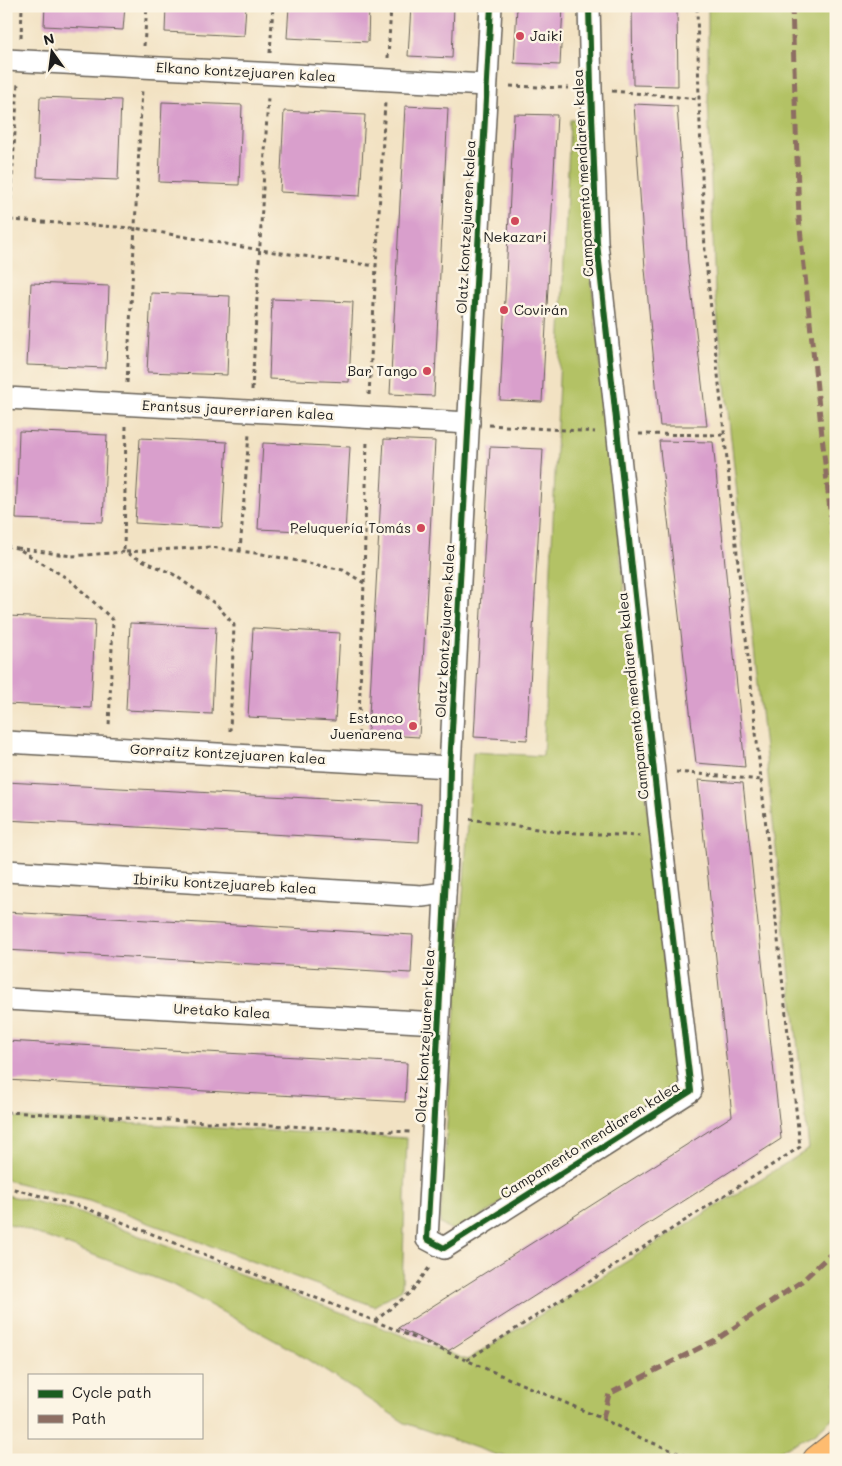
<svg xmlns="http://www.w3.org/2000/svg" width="842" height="1466" font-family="Mali,sans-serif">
<rect width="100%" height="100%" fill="#fcf5e5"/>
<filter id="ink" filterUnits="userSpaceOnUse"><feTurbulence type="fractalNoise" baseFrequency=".02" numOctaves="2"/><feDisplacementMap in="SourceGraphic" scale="10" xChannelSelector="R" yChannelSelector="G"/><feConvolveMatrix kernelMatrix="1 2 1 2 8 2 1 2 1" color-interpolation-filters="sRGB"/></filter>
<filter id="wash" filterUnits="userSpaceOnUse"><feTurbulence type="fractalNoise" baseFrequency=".0096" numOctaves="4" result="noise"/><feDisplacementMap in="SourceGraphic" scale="20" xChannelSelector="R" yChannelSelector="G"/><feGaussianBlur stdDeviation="1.12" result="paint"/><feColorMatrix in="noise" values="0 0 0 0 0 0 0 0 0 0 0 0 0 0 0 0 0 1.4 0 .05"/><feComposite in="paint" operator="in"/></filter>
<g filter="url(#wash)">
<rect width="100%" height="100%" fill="#f2e2c3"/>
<g fill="#b3c265" stroke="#686f40">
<polygon points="708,6 836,6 836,1415 816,1433 760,1460 526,1460 497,1455 405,1423 296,1352 171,1284 19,1227 6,1223 6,1195 71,1210 467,1360 809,1149 715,293 708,98"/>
<polygon points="582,119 592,287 677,1089 457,1232 440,1224 473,752 543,756 570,120"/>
<polygon points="6,1117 407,1138 402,1289 374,1306 89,1201 6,1180"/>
</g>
<g id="blocks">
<g fill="#d99fcc">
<polygon points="45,6 125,6 123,30 44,26"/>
<polygon points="166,6 246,6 244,36 165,32"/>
<polygon points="289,6 369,6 368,42 287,38"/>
<polygon points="411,6 454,6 452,58 408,56"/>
<polygon points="517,6 563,6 560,65 514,63"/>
<polygon points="632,6 677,6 678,86 633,85"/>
<polygon points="40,97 121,100 118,180 37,177"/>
<polygon points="162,102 242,105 239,185 159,182"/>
<polygon points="634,104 677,106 688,263 707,426 660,426 645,269"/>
<polygon points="405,106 448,108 434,396 390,394"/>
<polygon points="284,111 365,115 360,196 280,192"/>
<polygon points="514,114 557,115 542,402 500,400"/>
<polygon points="31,283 109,286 106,368 27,365"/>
<polygon points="151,293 230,296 227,375 147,372"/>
<polygon points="272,299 353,302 349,382 269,379"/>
<polygon points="19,431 107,435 103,522 16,519"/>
<polygon points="140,438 227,442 222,528 135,523"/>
<polygon points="384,439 435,441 419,737 368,734"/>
<polygon points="659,441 713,442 745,767 696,763"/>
<polygon points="263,443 350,447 345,533 258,529"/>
<polygon points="490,447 543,449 527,740 474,737"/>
<polygon points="8,616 95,620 91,708 6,704 6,660"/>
<polygon points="130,623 216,627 212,714 126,710"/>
<polygon points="253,628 340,633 335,721 248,717"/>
<polygon points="698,780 743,783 781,1139 448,1351 398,1328 732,1116"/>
<polygon points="6,782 421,804 419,842 6,820"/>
<polygon points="6,912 413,935 411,973 6,950"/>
<polygon points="6,1041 407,1063 405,1102 6,1080"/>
</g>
</g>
</g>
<g filter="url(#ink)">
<use href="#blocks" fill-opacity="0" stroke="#676156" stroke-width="1"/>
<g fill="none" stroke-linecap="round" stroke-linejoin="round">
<g stroke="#676156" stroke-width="24">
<g id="minor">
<polyline points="491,6 450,767 449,816 433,1133 427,1239 444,1248 691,1091 661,837 597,243 591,89 589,6"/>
<polyline points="6,60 486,85"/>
<polyline points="6,398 469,423"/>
<polyline points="6,742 450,767"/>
<polyline points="6,871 422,896 445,893"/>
<polyline points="6,999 438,1023"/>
</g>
</g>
<g stroke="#676156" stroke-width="30">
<polyline id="motorway" points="817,1460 836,1445"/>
</g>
<g stroke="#676156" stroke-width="3" stroke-dasharray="4 4" stroke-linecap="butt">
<polyline points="21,38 22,6"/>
<polyline points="144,46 147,6"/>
<polyline points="270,53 273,6"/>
<polyline points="388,58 391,6"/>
<polyline points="510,86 568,88"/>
<polyline points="612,91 699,99"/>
<polyline points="10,220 135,228 260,250 376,266"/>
<polyline points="6,280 18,82"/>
<polyline points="127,383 142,89"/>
<polyline points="252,390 268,97"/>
<polyline points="369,395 385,102"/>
<polyline points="489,425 595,432"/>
<polyline points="126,426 124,552 210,547 262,554 343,570 364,583 358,741"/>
<polyline points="639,434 724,435"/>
<polyline points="6,546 17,548 70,580 113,620 109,727"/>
<polyline points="17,548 72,556 124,552 173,574 217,605 234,625 230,731"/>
<polyline points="240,551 249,434"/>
<polyline points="364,583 367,439"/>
<polyline points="676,772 762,780"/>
<polyline points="470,819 557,832 640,836"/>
<polyline points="6,1112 410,1132"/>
<polyline points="6,1187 83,1207 375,1321 603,1419 643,1439 693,1459 700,1460"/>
<polyline points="375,1321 412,1291 431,1265"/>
<polyline points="467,1360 800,1147 705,252 699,99 697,6"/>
<polyline points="741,1460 756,1457 768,1458"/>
</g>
<use href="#minor" stroke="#fff" stroke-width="21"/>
<use href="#motorway" stroke="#febc70" stroke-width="28"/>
<g stroke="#8d6e63" stroke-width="5" stroke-dasharray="10 5" stroke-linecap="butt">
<polyline points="792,6 799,219 836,567"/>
<polyline points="603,1419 609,1394 719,1338 802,1281 836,1249"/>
</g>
<g stroke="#fcf5e5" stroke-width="9">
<polyline id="cycleway" points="491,6 450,767 449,816 433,1133 427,1239 444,1248 691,1091 661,837 597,243 591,89 589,6"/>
</g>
<use href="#cycleway" stroke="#1b5e20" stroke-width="6"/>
</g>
</g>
<g fill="#d1495b" stroke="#fcf5e5" stroke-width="2">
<circle cx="520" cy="36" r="5"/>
<circle cx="515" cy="221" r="5"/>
<circle cx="504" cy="310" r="5"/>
<circle cx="427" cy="371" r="5"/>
<circle cx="421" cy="528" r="5"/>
<circle cx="413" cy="726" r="5"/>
</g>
<g text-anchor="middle" stroke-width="5" stroke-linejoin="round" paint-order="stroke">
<g font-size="14" fill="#1c1c1c" stroke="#fcf5e5" text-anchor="end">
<text x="530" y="41" text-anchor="start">Jaiki</text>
<text x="515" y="242" text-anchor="middle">Nekazari</text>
<text x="514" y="315" text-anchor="start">Covirán</text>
<text x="417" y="376">Bar Tango</text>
<text x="411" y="533">Peluquería Tomás</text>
<text x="403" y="723">Estanco<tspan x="403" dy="16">Juenarena</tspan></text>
</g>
<g font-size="14" fill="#1c1c1c" stroke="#fcf5e5">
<text transform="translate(246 72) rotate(3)" y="5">Elkano kontzejuaren kalea</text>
<text transform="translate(583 173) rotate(-93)" y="5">Campamento mendiaren kalea</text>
<text transform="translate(466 227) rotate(-87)" y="5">Olatz kontzejuaren kalea</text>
<text transform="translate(238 410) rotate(3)" y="5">Erantsus jaurerriaren kalea</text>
<text transform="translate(445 631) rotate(-87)" y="5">Olatz kontzejuaren kalea</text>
<text transform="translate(633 696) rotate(-96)" y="5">Campamento mendiaren kalea</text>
<text transform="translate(228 754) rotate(3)" y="5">Gorraitz kontzejuaren kalea</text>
<text transform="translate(225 884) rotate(3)" y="5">Ibiriku kontzejuareb kalea</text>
<text transform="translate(222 1011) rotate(3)" y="5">Uretako kalea</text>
<text transform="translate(425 1036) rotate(-87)" y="5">Olatz kontzejuaren kalea</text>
<text transform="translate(590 1140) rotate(-32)" y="5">Campamento mendiaren kalea</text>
</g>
</g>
<rect width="842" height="1466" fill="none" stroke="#fcf5e5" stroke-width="25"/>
<rect x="28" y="1374" width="175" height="65" fill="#fcf5e5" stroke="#a29e95"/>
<rect x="38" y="1390" width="25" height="8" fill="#1b5e20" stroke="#a29e95"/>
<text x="72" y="1398" font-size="15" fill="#1c1c1c">Cycle path</text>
<rect x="38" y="1415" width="25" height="8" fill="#8d6e63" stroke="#a29e95"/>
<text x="72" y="1424" font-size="15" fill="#1c1c1c">Path</text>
<g transform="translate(52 52) rotate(346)" stroke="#fcf5e5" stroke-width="4" paint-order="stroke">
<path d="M0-4L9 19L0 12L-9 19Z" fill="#1c1c1c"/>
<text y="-8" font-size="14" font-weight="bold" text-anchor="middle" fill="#1c1c1c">N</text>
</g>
</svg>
